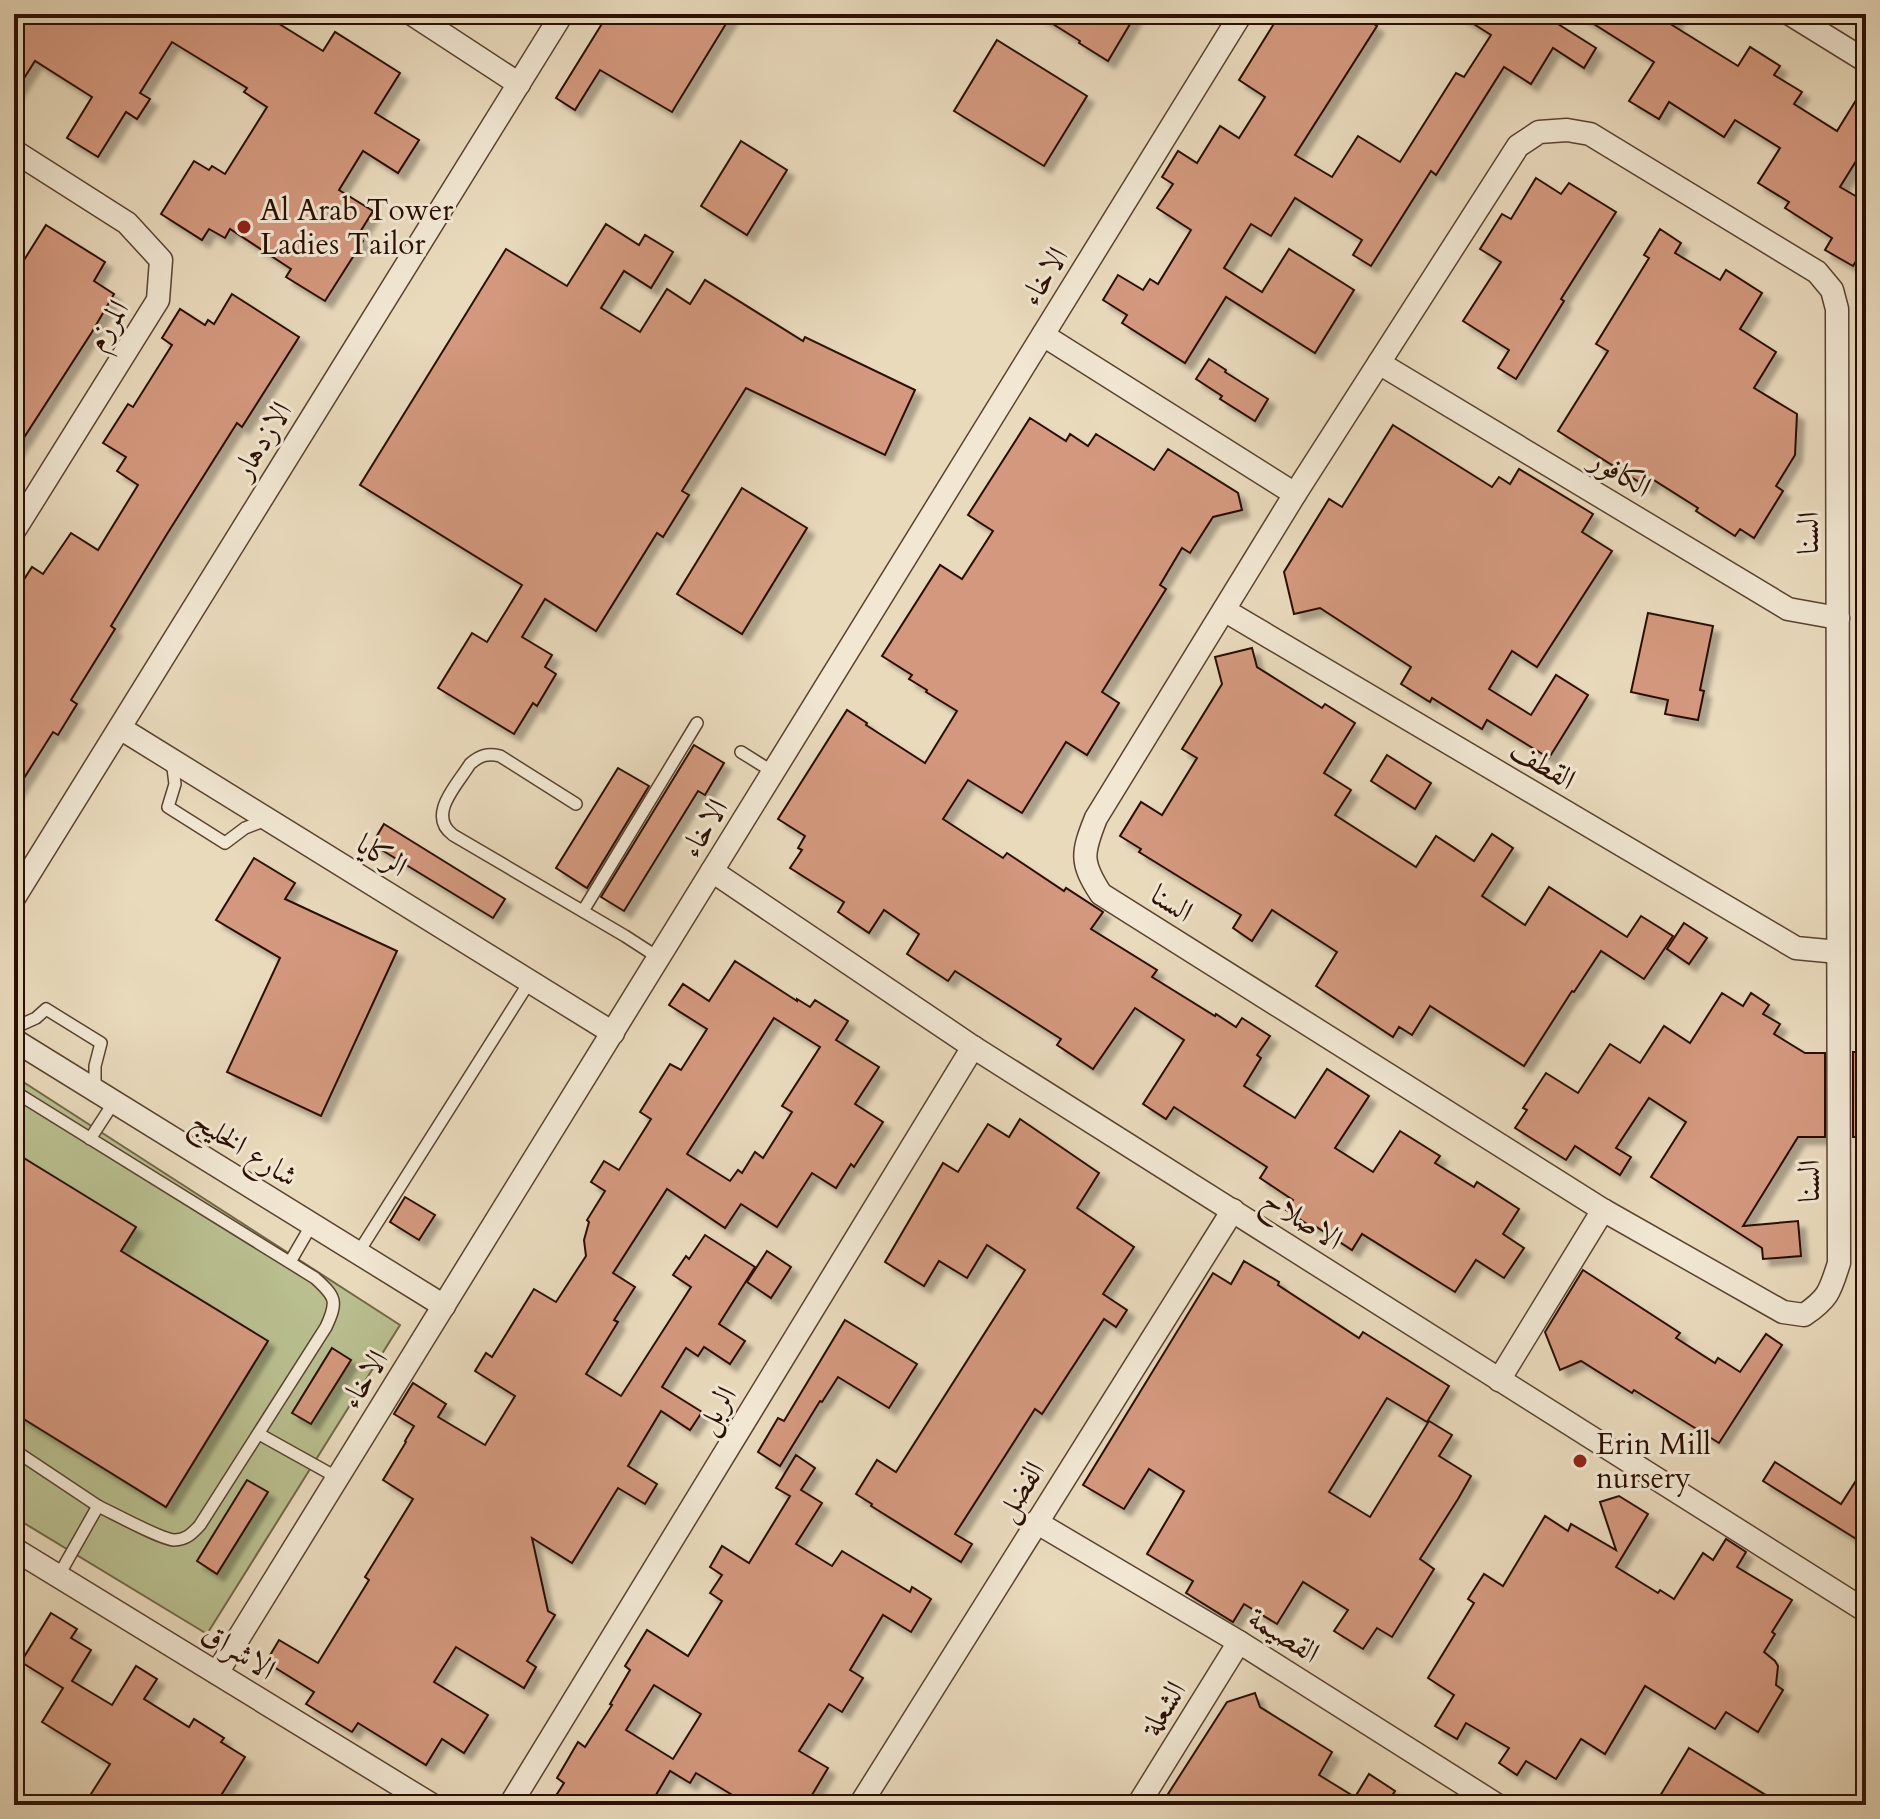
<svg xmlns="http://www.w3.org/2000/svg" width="1880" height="1819" font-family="Cardo,Amiri,serif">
<defs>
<filter id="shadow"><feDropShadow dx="7" dy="7" stdDeviation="2" flood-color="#0004"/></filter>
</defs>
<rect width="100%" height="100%" fill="#e9dabc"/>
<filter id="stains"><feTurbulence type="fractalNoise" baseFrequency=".0025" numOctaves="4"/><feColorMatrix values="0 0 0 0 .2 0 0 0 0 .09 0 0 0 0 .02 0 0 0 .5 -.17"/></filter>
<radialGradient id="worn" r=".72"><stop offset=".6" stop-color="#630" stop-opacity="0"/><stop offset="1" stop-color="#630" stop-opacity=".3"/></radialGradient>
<polygon fill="#b9bf8f" stroke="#726748" stroke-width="2" points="14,1076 400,1325 207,1634 14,1517"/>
<g fill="#d3987d" stroke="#2c0f02" stroke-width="2" fill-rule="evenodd" filter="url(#shadow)">
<polygon points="14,14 263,14 323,51 335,32 400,73 375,113 419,140 398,173 363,151 339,190 373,211 357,237 363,241 325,301 286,277 291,269 230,229 225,238 209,229 202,240 161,214 194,161 209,170 212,166 225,174 267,107 244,92 247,88 172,42 140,93 150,99 137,119 126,112 98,157 67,138 92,97 35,61 14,94"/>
<polygon points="608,14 732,14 672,112 600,70 575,110 556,98"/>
<polygon points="1037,14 1136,14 1108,61 1079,43 1080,41"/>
<polygon points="1280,14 1358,14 1377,26 1295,155 1332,177 1358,136 1400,162 1456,73 1464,77 1491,35 1458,14 1542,14 1596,48 1584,68 1553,48 1531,84 1504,67 1436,175 1431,171 1371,266 1353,255 1362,240 1295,198 1271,236 1251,224 1224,268 1262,292 1289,249 1354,290 1315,353 1226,297 1185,363 1122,323 1127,315 1103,300 1118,275 1143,290 1150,279 1158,284 1191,230 1157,208 1173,184 1162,177 1178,151 1197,163 1220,126 1239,138 1265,97 1239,80"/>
<polygon points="1578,14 1679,14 1672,25 1738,66 1750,47 1780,66 1774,75 1802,92 1794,104 1837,131 1866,84 1866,145 1840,187 1866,202 1866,245 1853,266 1825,250 1832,238 1785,208 1789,202 1758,183 1780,148 1735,120 1724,137 1669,102 1659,119 1629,101 1654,62"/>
<polygon points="997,40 1087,96 1044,166 954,111"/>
<polygon points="741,141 787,170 747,235 701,206"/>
<polygon points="1536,178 1561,194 1569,183 1616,212 1561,299 1564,301 1516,379 1498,368 1509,350 1463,321 1501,262 1480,249 1502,214 1511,219"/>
<polygon points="606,224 639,245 645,235 673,252 651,288 624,271 601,308 640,332 667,289 690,304 705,280 803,341 805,337 915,390 885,455 746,388 682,491 689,495 663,537 657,533 596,631 545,599 522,637 552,655 545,667 556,674 537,706 533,703 514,734 438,688 472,633 487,642 522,585 360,485 506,249 567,286"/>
<polygon points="46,225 105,262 94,281 114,294 92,332 14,453 14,276"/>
<polygon points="1660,229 1681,243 1675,253 1720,280 1726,270 1762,293 1740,329 1776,352 1754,388 1797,414 1795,455 1776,486 1783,491 1754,538 1740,529 1735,536 1696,511 1698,508 1652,479 1647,487 1558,431 1608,351 1596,344 1649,258 1644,255"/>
<polygon points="232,294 299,337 242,427 237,423 167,534 111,626 115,629 71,700 77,704 58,735 53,732 14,794 14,595 32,567 43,574 71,533 98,550 138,485 117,471 126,457 103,443 128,404 133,407 172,345 162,338 180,309 205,325 208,320 214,324"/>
<polygon points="1209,359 1226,370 1225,372 1268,399 1255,421 1220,399 1222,396 1196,379"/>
<polygon points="1030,418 1066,441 1070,434 1088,446 1096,434 1154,470 1168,449 1238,493 1242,510 1213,517 1190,553 1182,548 1160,585 1166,589 1102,692 1119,703 1087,755 1066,742 1022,813 968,780 943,819 1003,858 1007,853 1064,891 1066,888 1103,912 1091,929 1157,970 1152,977 1215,1016 1216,1014 1236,1027 1242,1018 1270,1036 1257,1055 1261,1058 1244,1086 1295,1118 1327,1069 1369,1096 1335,1148 1373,1172 1400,1131 1440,1156 1435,1163 1474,1187 1477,1182 1519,1209 1503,1234 1524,1248 1504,1278 1476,1260 1455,1292 1362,1234 1352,1250 1312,1224 1310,1226 1286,1210 1293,1200 1260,1178 1267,1167 1174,1107 1166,1119 1143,1104 1184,1040 1135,1008 1093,1069 1057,1045 1061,1039 955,971 948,981 907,954 919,934 884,910 869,933 838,912 844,902 790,868 802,850 798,848 805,836 778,819 847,710 867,723 866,725 925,763 957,711 926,692 927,690 909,679 912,675 882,656 940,565 962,579 993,531 968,515"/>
<polygon points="1393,425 1492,487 1499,477 1510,484 1519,469 1593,514 1582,532 1612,551 1537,667 1512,651 1489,689 1531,715 1556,675 1588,695 1549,758 1487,720 1482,729 1432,698 1430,702 1401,684 1411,667 1320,608 1294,614 1284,572 1329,499 1342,507"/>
<polygon points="742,488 807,528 742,634 677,594"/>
<polygon points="1648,613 1713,626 1700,690 1704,691 1698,720 1665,714 1668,700 1631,692"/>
<polygon points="1252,648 1257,667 1322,708 1325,704 1355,723 1324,773 1351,790 1335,815 1416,867 1436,836 1474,861 1492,834 1513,848 1482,896 1525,925 1549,887 1627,937 1641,916 1673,936 1644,979 1601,951 1574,992 1572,991 1524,1066 1430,1006 1412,1035 1399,1027 1393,1037 1316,986 1337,952 1272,910 1252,941 1233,928 1241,915 1139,852 1141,849 1120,836 1141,802 1162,815 1197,758 1182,749 1222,684 1215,657"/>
<polygon points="694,745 724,763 705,795 698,791 624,911 601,897"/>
<polygon points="1387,755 1431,783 1415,809 1371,781"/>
<polygon points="618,768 649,786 587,888 556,868"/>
<polygon points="384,824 505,899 493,918 372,844"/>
<polygon points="254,858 295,883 285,899 397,951 321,1116 227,1072 280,958 216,920"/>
<polygon points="1684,923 1707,938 1689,964 1667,949"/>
<path d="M 735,961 L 797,1001 L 797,999 L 810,1007 L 815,1000 L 848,1021 L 836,1040 L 879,1067 L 855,1104 L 883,1122 L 854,1167 L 851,1164 L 836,1188 L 812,1173 L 777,1227 L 741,1204 L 725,1228 L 667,1189 L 613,1273 L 635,1287 L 614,1320 L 618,1322 L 586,1374 L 621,1396 L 691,1287 L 673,1275 L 686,1256 L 689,1259 L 705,1235 L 755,1267 L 719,1324 L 745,1341 L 730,1364 L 704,1347 L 698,1356 L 686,1348 L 662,1387 L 702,1412 L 690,1430 L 661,1411 L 628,1466 L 657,1484 L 645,1504 L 618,1488 L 572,1563 L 532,1538 L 548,1611 L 555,1615 L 527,1661 L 536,1667 L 524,1688 L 456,1647 L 434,1682 L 488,1715 L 464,1753 L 442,1739 L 426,1765 L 358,1723 L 352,1732 L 306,1704 L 314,1692 L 266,1662 L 279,1640 L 318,1663 L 369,1580 L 365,1577 L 413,1499 L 383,1480 L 406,1442 L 405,1441 L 414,1426 L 394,1414 L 413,1383 L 446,1404 L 438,1417 L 485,1445 L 515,1396 L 475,1371 L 486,1353 L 492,1357 L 534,1289 L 556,1302 L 586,1256 L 584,1240 L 589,1222 L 587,1220 L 605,1191 L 591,1182 L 604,1161 L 619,1170 L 651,1119 L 640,1112 L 670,1064 L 681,1070 L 707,1029 L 669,1005 L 683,984 L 709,1001 ZM 774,1018 L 820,1047 L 782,1106 L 792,1112 L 763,1158 L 755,1152 L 742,1173 L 738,1170 L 730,1181 L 687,1154 Z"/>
<polygon points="1722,993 1743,1006 1751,993 1769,1005 1763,1014 1780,1024 1774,1034 1805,1053 1825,1053 1825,1137 1798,1137 1743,1226 1798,1221 1801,1256 1763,1259 1762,1248 1651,1177 1686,1122 1649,1098 1616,1148 1631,1157 1620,1175 1575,1146 1566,1160 1515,1128 1527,1110 1523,1108 1546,1073 1578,1093 1610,1044 1640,1063 1664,1026 1690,1043"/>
<polygon points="1853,1052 1865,1052 1864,1137 1853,1137"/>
<polygon points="1020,1119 1099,1173 1077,1208 1134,1247 1103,1294 1127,1310 1116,1327 1104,1319 1042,1414 1035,1409 955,1534 972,1544 961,1562 871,1506 872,1504 856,1494 877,1460 896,1472 1025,1270 987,1245 967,1278 939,1261 924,1286 885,1262 943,1163 958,1172 988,1124 1009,1137"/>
<polygon points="14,1152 136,1227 121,1251 268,1341 166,1507 14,1413"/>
<polygon points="405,1197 435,1215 419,1240 390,1222"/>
<polygon points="767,1251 791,1267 771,1298 747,1282"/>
<polygon points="1244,1261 1279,1282 1278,1285 1359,1338 1363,1332 1449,1386 1427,1422 1387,1398 1329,1492 1370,1517 1429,1421 1452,1435 1439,1456 1471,1476 1458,1499 1420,1559 1434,1569 1392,1637 1377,1628 1363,1649 1334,1631 1348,1610 1303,1582 1277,1624 1244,1604 1233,1622 1186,1593 1193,1581 1147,1554 1184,1491 1149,1469 1124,1509 1083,1485 1213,1273 1231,1284"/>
<polygon points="1583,1270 1680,1333 1676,1338 1715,1363 1718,1358 1740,1372 1766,1334 1782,1345 1719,1443 1634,1390 1632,1393 1581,1361 1560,1370 1545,1332"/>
<polygon points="845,1320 917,1364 889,1408 838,1377 822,1402 820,1401 780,1466 758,1452 778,1418 784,1421"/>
<polygon points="332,1348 351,1360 311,1424 292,1413"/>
<path d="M 796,1455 L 815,1468 L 801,1490 L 822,1503 L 796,1544 L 832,1566 L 842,1551 L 910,1592 L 912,1587 L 931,1599 L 911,1632 L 883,1615 L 850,1670 L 863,1678 L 842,1712 L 829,1704 L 799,1751 L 828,1768 L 806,1805 L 749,1805 L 696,1773 L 690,1783 L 670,1771 L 650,1805 L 550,1805 L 564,1783 L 557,1778 L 578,1742 L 585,1747 L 612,1705 L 610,1704 L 630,1670 L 625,1666 L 647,1630 L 688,1656 L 722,1601 L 710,1593 L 722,1575 L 710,1567 L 722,1546 L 749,1563 L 790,1496 L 776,1488 ZM 654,1685 L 701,1714 L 673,1759 L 626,1730 Z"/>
<polygon points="1775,1462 1841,1504 1866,1465 1866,1545 1763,1481"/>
<polygon points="247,1480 268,1492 217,1574 197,1561"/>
<polygon points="1619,1496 1648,1514 1616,1567 1658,1593 1660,1590 1674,1599 1703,1553 1713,1560 1726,1539 1746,1552 1737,1567 1792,1600 1772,1632 1775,1634 1764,1652 1775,1661 1778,1666 1776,1685 1783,1690 1758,1732 1726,1712 1715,1729 1645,1686 1605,1754 1581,1739 1556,1779 1526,1761 1517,1775 1499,1763 1509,1748 1466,1723 1457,1739 1435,1726 1454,1695 1428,1678 1474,1603 1468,1599 1484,1574 1503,1586 1545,1516 1568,1531 1571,1524 1616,1550 1600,1502"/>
<polygon points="51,1613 77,1629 71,1638 91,1650 72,1681 112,1705 136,1666 157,1679 144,1699 189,1727 194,1719 224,1738 221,1742 245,1757 215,1805 84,1805 110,1764 42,1722 63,1688 21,1662"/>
<polygon points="1255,1693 1260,1707 1332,1752 1319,1775 1355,1797 1369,1774 1395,1791 1386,1805 1161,1805 1227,1702"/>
<polygon points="1689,1748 1782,1805 1674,1805 1660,1796"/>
</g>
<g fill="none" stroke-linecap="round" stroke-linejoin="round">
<g stroke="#5b4230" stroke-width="14">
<g id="lane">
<polyline points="741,752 773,772"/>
<polyline points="172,760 175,784 168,807 225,843 245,828 266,820"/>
<path d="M 576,804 L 500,756 C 488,753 480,755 470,764 C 458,784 426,815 453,835 L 625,936 L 659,958"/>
<polyline points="583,911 697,723"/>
<polyline points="14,1028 36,1018 46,1009 101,1043 95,1066 95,1089"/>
<path d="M 14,1094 L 20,1095 L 315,1278 C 336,1297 338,1301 326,1327 L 200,1525 C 193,1533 186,1540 174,1540 C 160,1539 113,1513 98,1506 L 59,1575"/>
<polyline points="90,1139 114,1102"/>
<polyline points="358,1253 530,981"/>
<polyline points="290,1262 312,1224"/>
<polyline points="259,1434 338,1478"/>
<polyline points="14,1450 98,1506"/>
</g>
</g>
<g stroke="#5b4230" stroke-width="25">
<g id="street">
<polyline points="412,14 519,84"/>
<polyline points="1790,14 1866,61"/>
<path d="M 1567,130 L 1590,134 L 1817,272 L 1832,290 L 1837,309 L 1839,1263 C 1830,1291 1829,1298 1804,1315 L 1783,1312 L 1603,1210 L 1101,894 C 1080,862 1082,853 1096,818 L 1295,494 L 1518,146 L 1539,132 Z"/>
<polyline points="14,151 127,223 161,260 158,300 14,531"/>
<polyline points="1043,335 1295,494"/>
<polyline points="1379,363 1788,609 1838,618"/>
<polyline points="1224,610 1796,948 1838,952"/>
<polyline points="120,728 613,1033"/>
<polyline points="712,871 973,1047 1866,1611"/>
<polyline points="14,898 562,14"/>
<polyline points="14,1040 444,1306"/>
<polyline points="1499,1380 1603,1210"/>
<polyline points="1036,1522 1239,1642 1497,1805"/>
<polyline points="14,1549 432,1805"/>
<polyline points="217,1673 1241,14"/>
<polyline points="510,1805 973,1047"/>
<polyline points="860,1805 1233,1210"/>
<polyline points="1138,1805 1239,1642"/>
</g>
</g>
<use href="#lane" stroke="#f1e7d3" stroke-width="11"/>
<use href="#street" stroke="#f1e7d3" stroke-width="22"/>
</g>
<g fill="#8f2418" stroke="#f1e7d3" stroke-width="3">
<circle cx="244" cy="227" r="8"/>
<circle cx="1580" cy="1461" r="8"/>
</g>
<g text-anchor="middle" stroke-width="6" stroke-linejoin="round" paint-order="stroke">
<g font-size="30" fill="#2c0f02" stroke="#f1e7d3" text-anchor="start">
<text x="260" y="220">Al Arab Tower<tspan x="260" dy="34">Ladies Tailor</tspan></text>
<text x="1596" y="1454">Erin Mill<tspan x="1596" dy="34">nursery</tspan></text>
</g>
<g font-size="30" fill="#2c0f02" stroke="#f1e7d3">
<text transform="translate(1044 276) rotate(-58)" y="10">الاخاء</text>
<text transform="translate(107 325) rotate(-58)" y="10">المرزم</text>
<text transform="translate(262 440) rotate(-58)" y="10">الازدهار</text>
<text transform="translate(1621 473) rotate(31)" y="10">الكافور</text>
<text transform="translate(1808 533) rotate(-90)" y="10">السنا</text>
<text transform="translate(1543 764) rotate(31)" y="10">القطف</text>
<text transform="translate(704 828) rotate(-59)" y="10">الاخاء</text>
<text transform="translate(382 855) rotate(32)" y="10">الركايا</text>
<text transform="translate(1172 903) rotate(32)" y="10">السنا</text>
<text transform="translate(245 1148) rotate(32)" y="10">شارع الخليج</text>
<text transform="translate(1809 1181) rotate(-90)" y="10">السنا</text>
<text transform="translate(1303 1219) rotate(32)" y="10">الاصلاح</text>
<text transform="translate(364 1379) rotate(-58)" y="10">الاخاء</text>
<text transform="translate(716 1410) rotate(-59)" y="10">الربل</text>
<text transform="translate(1020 1491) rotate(-58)" y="10">الفضل</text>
<text transform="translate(1284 1635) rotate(32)" y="10">القصيمة</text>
<text transform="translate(239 1651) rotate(32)" y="10">الاشراق</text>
<text transform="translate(1163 1708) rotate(-58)" y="10">الشعلة</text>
</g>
</g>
<rect width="1880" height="1819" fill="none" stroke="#e9dabc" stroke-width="48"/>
<rect x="16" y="16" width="1848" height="1787" fill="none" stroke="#2c0f02" stroke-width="4"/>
<rect x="24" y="24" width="1832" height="1771" fill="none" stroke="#2c0f02" stroke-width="2"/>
<rect width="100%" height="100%" filter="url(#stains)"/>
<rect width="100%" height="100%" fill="url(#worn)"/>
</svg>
